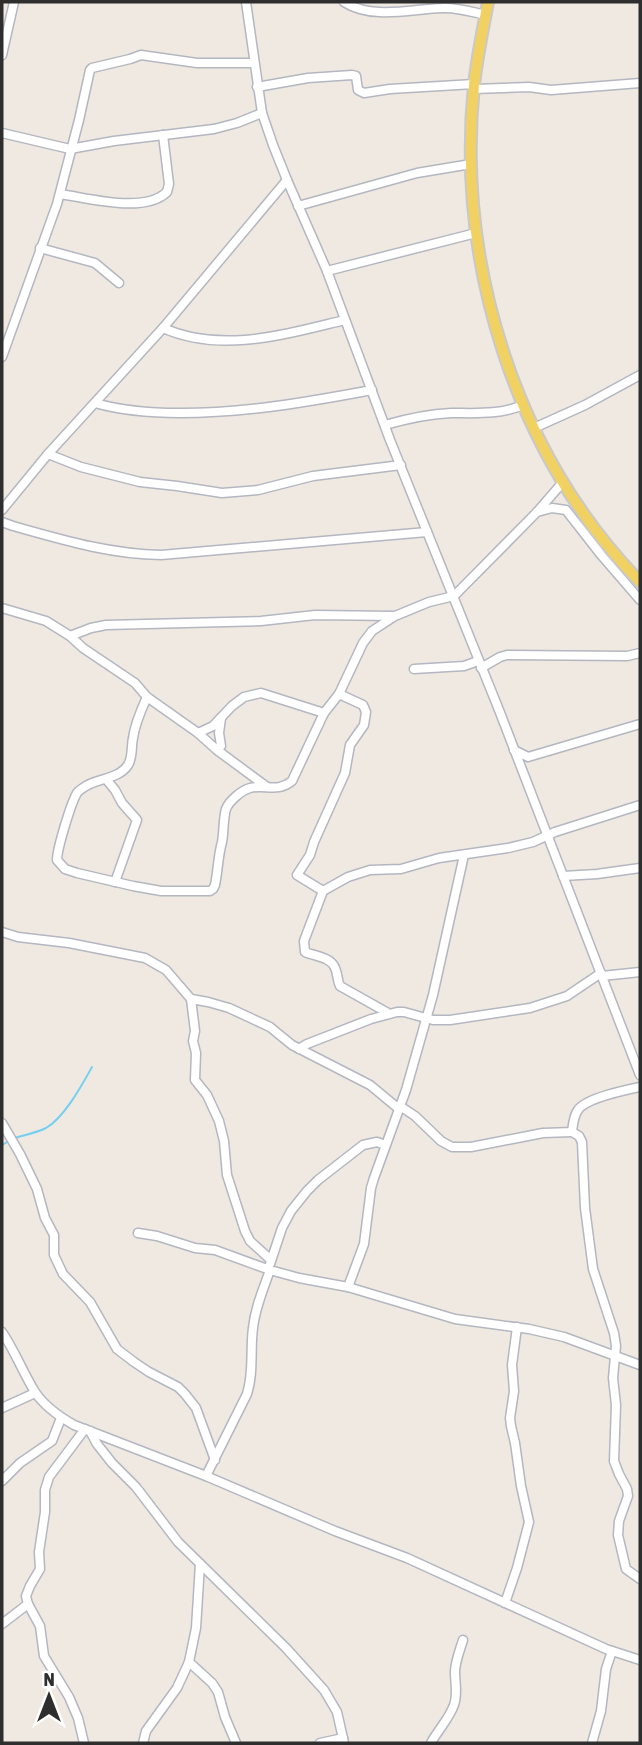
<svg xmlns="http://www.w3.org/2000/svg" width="642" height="1745" font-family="'Asap Condensed',sans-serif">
<rect width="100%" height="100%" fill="#efe9e1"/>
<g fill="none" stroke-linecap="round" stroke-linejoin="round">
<g stroke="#75cff0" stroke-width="2">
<path d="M 14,1138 C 25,1135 36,1133 46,1128 C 64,1118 82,1085 92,1067"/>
<polyline points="2,1145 9,1141"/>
</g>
<g stroke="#b4b7c1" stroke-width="11">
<g id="minor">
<polyline points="246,2 262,113 273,145 287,180 327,271 390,440 499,710 640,1075"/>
<path d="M 344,2 C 372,20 411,9 442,8 C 457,7 472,12 486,15"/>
<polyline points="2,55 14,2"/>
<polyline points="257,87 308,78 352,75 356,76 358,90 364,93 390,89 474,84"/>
<polyline points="474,89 529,87 551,90 640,83"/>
<polyline points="2,133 70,149 114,141 214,129 237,123 262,113"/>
<path d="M 60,194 C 89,198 144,214 167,192 L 169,184 L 163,135"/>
<polyline points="298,206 417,173 471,164"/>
<polyline points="40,248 95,263 119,283"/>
<polyline points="327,271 476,233"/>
<path d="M 163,328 C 222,354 286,334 345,320"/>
<polyline points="2,357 57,204 79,120 90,70 92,68 130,59 141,55 197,63 254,63"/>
<path d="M 95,403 C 123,411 151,413 180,413 C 245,413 308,402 372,390"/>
<path d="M 385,425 C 406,419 429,414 451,413 C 477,413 499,415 523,405"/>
<polyline points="534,428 585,405 640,375"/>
<polyline points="48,454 81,467 140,482 177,486 222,493 258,490 313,476 401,465"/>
<polyline points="2,510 48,454 163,328 287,180"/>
<polyline points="537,512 552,508 566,510 602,556 640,600"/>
<path d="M 2,522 L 13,526 C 63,540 109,554 161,555 L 427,532"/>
<polyline points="2,608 46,621 70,636 91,628 106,625 261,621 315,615 393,616"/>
<polyline points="70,636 83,648 135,683 147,697 198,733 217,750 267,787"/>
<polyline points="481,668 500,657 507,655 627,656 640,653"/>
<polyline points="414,669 464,666 478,661"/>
<path d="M 147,697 C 141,710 135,724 133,738 C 131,747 133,757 128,765 C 119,779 99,778 86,786 C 83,788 79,790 77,793 C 71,803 57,849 57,860 L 65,869 L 77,873 L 133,886 L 161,891 L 210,891 L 213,889 L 215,885 C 218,870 218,856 222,842 C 224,832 223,819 226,809 C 229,801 242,790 250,788 C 266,784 277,793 292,781 L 324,713 L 339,694 L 363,643 L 372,631 L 395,616 L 429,602 L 454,596 L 537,512 L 563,482"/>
<polyline points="198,733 213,726 232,706 244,697 261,693 324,713"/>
<polyline points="217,750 221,746 219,733 221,718"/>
<polyline points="514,750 528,757 640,724"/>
<polyline points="106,779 115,790 122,803 137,820 115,882"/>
<polyline points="563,876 597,874 640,868"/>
<polyline points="323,891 297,875 310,855 314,842 345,773 350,745 364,725 366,712 363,705 339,694"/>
<polyline points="2,932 18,937 69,943 145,958 166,970 191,999 208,1002 229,1008 270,1027 292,1045 370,1085 399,1109"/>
<polyline points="602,976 640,972"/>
<polyline points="191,999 195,1031 193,1041 196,1053 195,1080 207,1095 219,1121 224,1141 227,1175 245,1231 250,1241 271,1260"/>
<path d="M 388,1013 L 340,986 C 337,980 338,974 335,968 C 331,957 314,956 305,952 L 304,941 L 323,891 L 348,877 L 370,870 L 401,869 L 439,858 L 508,848 L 533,842 L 555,832 L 640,805"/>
<polyline points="299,1049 307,1044 371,1019 397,1012 404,1012 433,1020 450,1020 530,1008 567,996 601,973"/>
<path d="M 400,1106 L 415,1116 L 441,1141 L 452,1147 L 471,1147 L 543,1133 L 572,1132 C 573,1125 573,1117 578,1110 C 586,1098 626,1090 640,1087"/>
<polyline points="2,1123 20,1154 37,1189 45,1218 54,1235 54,1255 63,1274 90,1302 117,1349 134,1362 149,1372 178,1387 185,1394 196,1408 215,1460"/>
<polyline points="572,1132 579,1136 582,1142 585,1208 593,1269 614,1333 616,1346 613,1378 616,1405 614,1461 619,1474 627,1489 628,1496 619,1521 618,1535 626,1569 640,1579"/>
<polyline points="138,1233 157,1236 195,1248 215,1250 270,1270 299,1278 348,1287 455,1319 529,1329 564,1337 640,1365"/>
<polyline points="270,1264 282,1228 291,1211 307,1191 318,1180 363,1145 377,1142 385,1145"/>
<polyline points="348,1287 364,1244 371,1188 374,1178 406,1090 433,995 464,855"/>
<path d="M 2,1332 C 15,1351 23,1373 35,1392 C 45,1407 60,1417 74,1425 L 206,1476 L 335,1531 L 407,1558 L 606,1649 L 640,1660"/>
<polyline points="2,1408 35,1393"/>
<polyline points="90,1431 97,1444 112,1463 136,1487 178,1542 286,1648 324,1690 337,1712 344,1743"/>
<path d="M 206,1476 L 247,1394 C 254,1372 250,1350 253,1328 C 255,1308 263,1290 270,1270"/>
<polyline points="2,1481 20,1463 52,1441 61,1418"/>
<polyline points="505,1603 517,1568 529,1522 521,1486 515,1443 511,1426 510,1418 514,1391 512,1365 517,1327"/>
<polyline points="2,1624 28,1604"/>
<polyline points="189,1662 212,1683 218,1692 225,1717 236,1743"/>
<polyline points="84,1743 78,1718 69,1697 44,1656 40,1626 28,1604 26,1596 30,1586 40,1569 39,1552 45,1512 45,1490 49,1477 85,1429"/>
<polyline points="143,1743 146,1731 177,1688 189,1662 196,1628 200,1564"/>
<polyline points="320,1743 343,1738"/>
<path d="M 431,1743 C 438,1730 449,1719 454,1705 C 458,1694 455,1684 455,1672 C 455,1662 460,1650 463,1640"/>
<polyline points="592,1743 601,1711 606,1669 612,1651"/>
</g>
</g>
<g stroke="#c9c9c9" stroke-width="14">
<path id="major" d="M 488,2 C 483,29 477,57 474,85 C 456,264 515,453 640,582"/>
</g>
<use href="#minor" stroke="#fff" stroke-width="8"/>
<use href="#major" stroke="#f2d163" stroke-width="10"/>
</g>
<rect width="642" height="1745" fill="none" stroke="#2e2e2e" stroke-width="7"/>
<g transform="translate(49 1696)" stroke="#ffffff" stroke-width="5" paint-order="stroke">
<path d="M0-5L12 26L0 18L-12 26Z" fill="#2e2e2e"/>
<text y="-10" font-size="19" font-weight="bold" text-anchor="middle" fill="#2e2e2e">N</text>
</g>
</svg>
